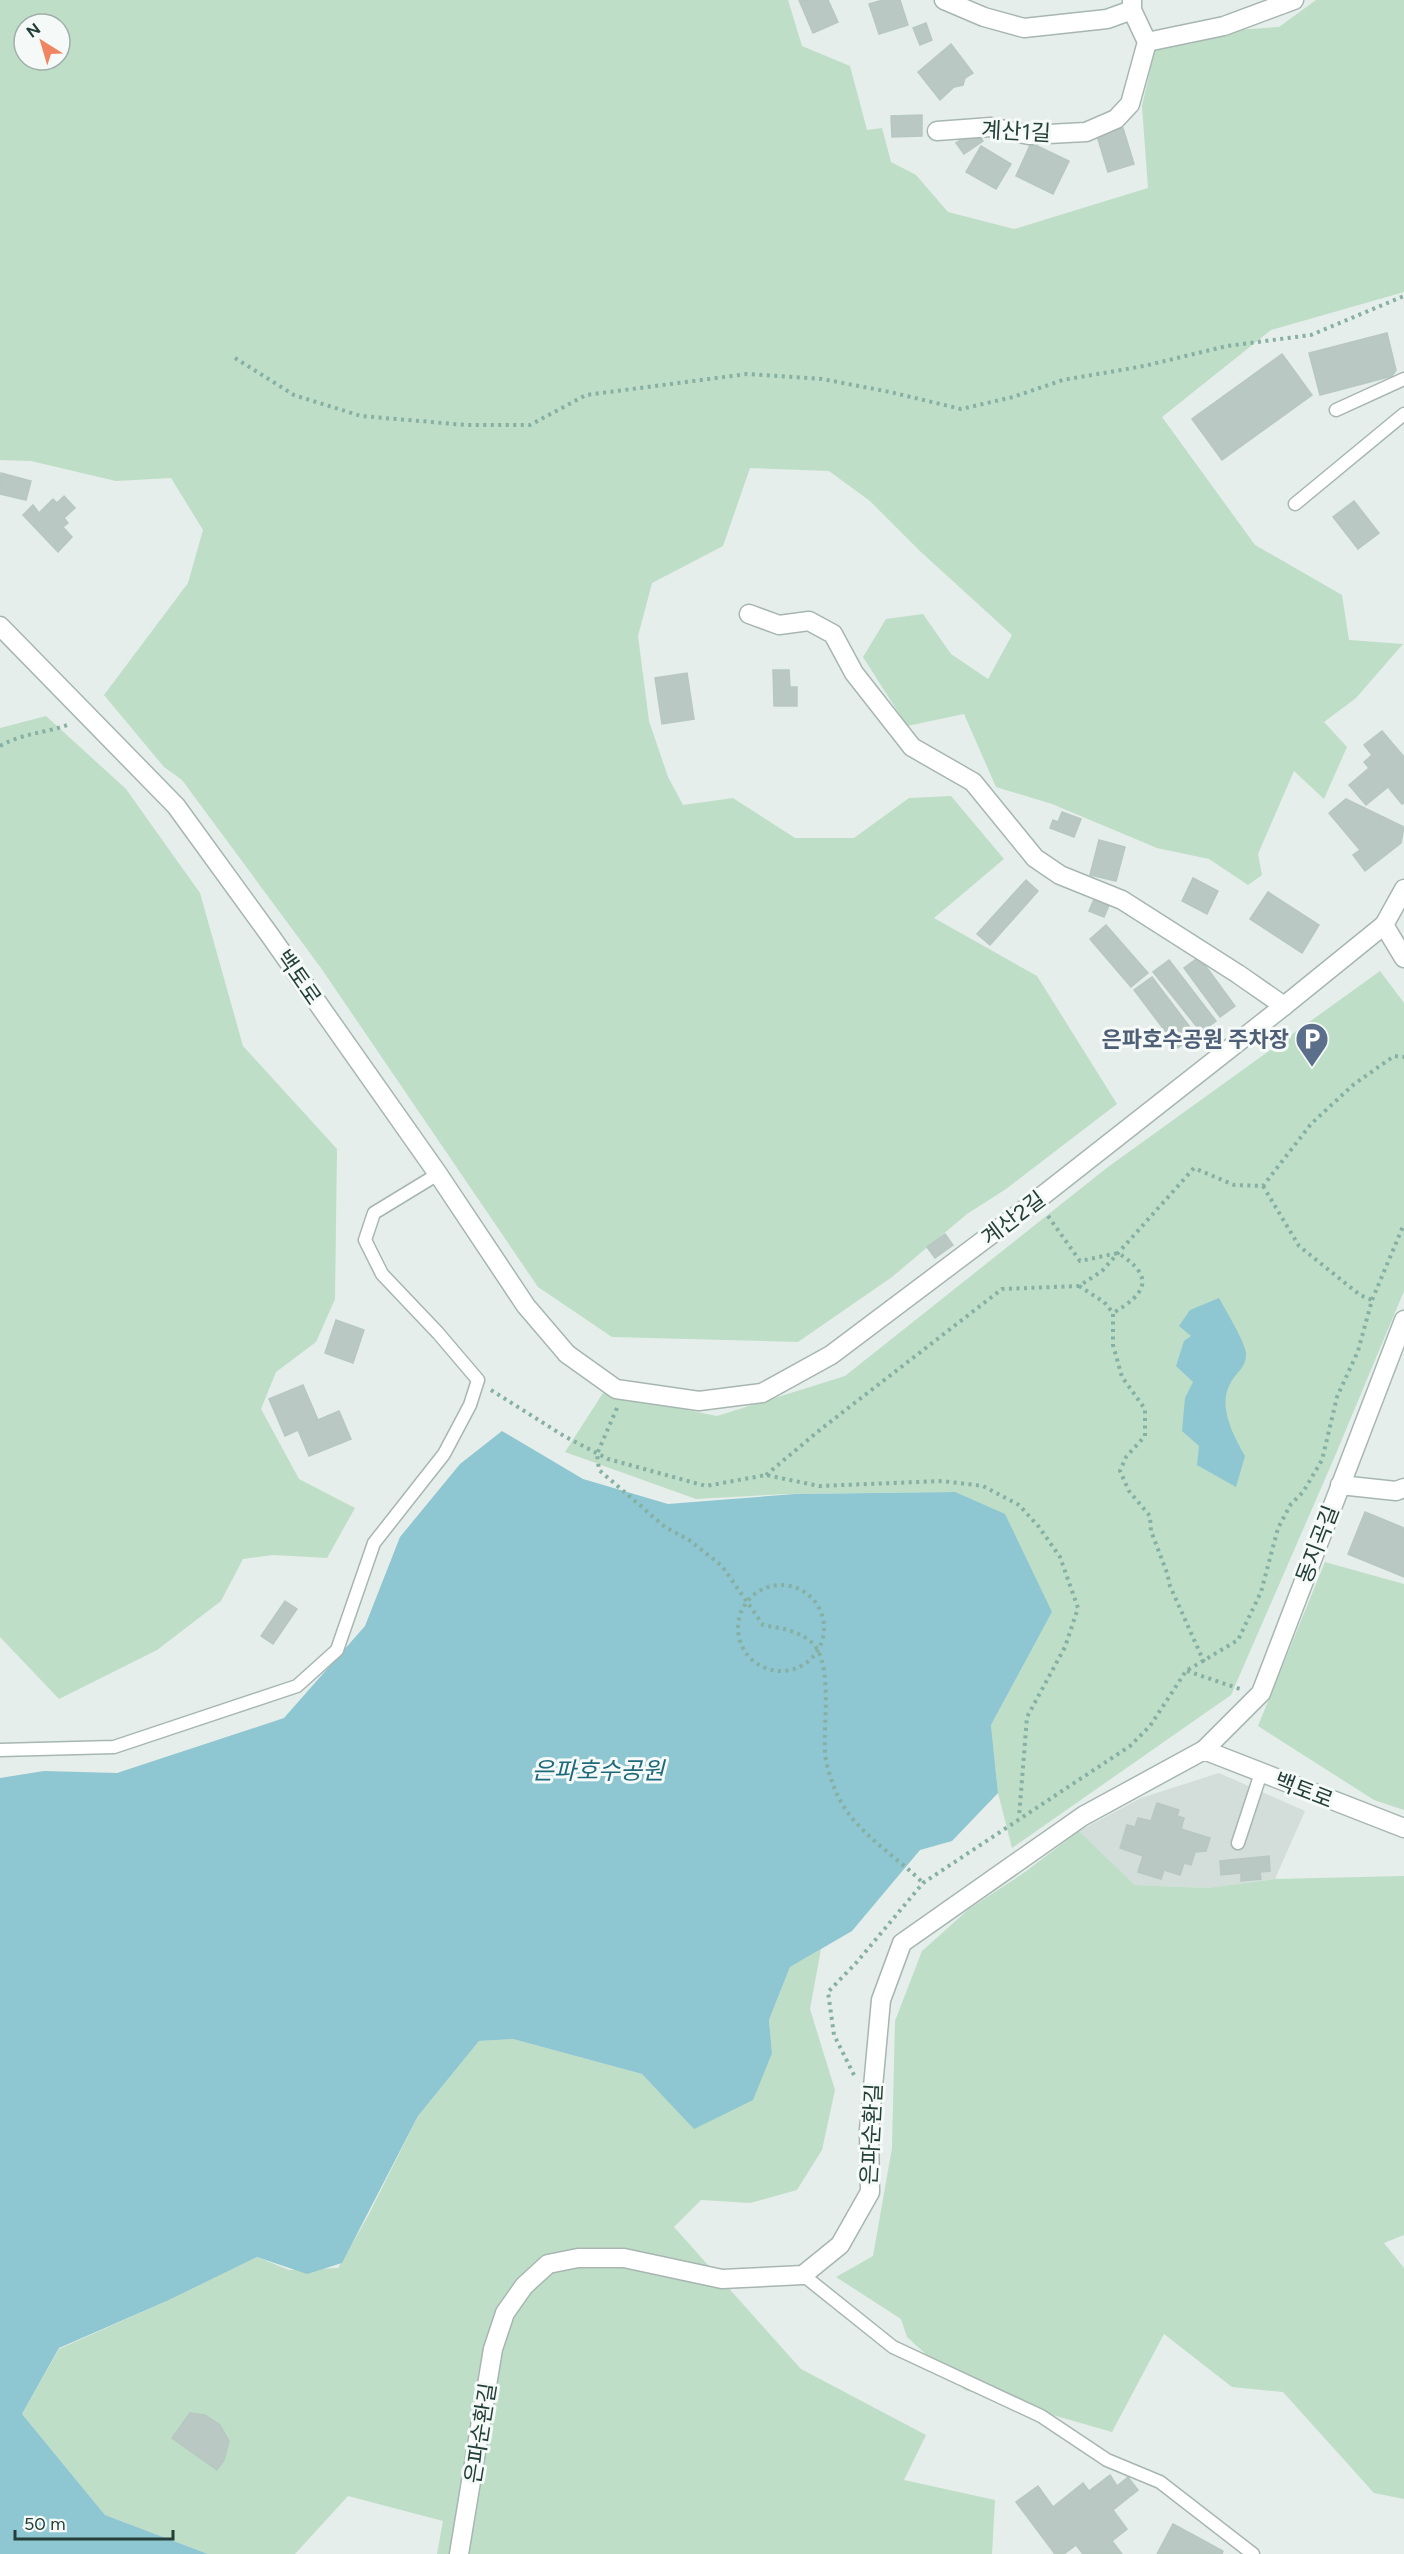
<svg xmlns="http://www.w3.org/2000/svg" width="1404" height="2554" font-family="Figtree,'Noto Sans KR',sans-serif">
<rect width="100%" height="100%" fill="#e5eeea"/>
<polygon fill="#d3ddd9" points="1219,1773 1305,1811 1275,1879 1207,1888 1135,1885 1079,1831 1141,1798"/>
<g fill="#bedec7" fill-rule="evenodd">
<path d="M 0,0 L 788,0 L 802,46 L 850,66 L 867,130 L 882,128 L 891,162 L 916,175 L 948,212 L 1014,229 L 1148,188 L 1142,106 L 1155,48 L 1189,44 L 1235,30 L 1279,27 L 1316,0 L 1404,0 L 1404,292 L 1271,330 L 1162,417 L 1255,545 L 1342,595 L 1349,640 L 1403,644 L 1356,698 L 1324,722 L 1347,747 L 1324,799 L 1294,771 L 1258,854 L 1262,875 L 1248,885 L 1209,859 L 1157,848 L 1052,804 L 996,787 L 964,714 L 907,726 L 863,657 L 886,619 L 923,614 L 951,654 L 988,679 L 1012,635 L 921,552 L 870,501 L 829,471 L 750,468 L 723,546 L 652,583 L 638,636 L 649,721 L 668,777 L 683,805 L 733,798 L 795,838 L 854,838 L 909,798 L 951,796 L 1004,859 L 934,918 L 1037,976 L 1117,1104 L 1006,1189 L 967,1214 L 892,1277 L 798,1342 L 612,1337 L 538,1287 L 321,968 L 182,780 L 164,767 L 104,695 L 188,583 L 203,530 L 171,478 L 116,481 L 31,461 L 0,460 ZM 24,24 L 60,24 L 60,60 L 24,60 Z"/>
<polygon points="46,716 126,789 200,893 243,1046 337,1149 335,1299 316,1342 276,1372 261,1409 299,1479 355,1508 327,1558 273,1555 243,1559 221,1601 157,1650 59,1699 0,1637 0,728"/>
<polygon points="1380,971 1404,1003 1404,1291 1332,1463 1231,1695 1012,1848 998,1793 991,1725 1052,1612 955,1492 787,1494 696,1499 565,1452 603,1393 717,1416 845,1376 1108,1167"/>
<polygon points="1325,1562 1404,1584 1404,1810 1374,1800 1258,1726"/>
<polygon points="1079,1831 1135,1885 1207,1888 1275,1879 1404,1876 1404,2235 1384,2243 1404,2268 1404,2499 1374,2493 1283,2392 1232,2387 1164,2334 1112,2432 965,2390 907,2337 901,2319 836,2277 873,2256 892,2148 895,2021 922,1951 969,1909 1025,1872"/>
<polygon points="821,1949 810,2009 835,2090 822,2150 797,2190 750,2203 701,2200 674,2227 801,2369 926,2435 904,2480 995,2500 992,2554 437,2554 443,2521 348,2496 295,2554 208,2554 105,2515 22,2414 59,2349 169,2300 257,2257 289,2270 338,2268 368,2216 418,2116 479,2041 513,2039 642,2074 694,2128 772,2053 769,2020 790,1967"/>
</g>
<g fill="#8ec6d1">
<path d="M 1219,1298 C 1225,1309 1245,1342 1246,1353 C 1247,1366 1237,1372 1231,1382 C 1217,1405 1233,1435 1245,1456 L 1236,1487 L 1197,1465 L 1199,1446 L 1182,1431 L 1185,1398 L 1193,1382 L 1176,1366 L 1184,1341 L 1191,1336 L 1179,1326 L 1190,1310 Z"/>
<polygon points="502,1431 583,1479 668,1504 795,1494 955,1492 1005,1514 1052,1612 991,1725 998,1793 952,1841 920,1850 852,1931 790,1967 769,2020 772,2053 753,2100 694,2129 642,2074 513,2039 479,2041 418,2116 342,2263 307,2274 257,2257 169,2300 59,2348 22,2414 105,2515 208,2554 0,2554 0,1778 44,1771 117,1773 284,1718 365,1626 400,1537 460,1464"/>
</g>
<g fill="#bac8c3" stroke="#b7c7c1" stroke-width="1.5">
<polygon points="799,0 828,0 838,22 813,33"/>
<polygon points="883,0 900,0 908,25 879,34 869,4"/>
<polygon points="926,23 932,40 920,45 913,28"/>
<polygon points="951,44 973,73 965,78 963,85 954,87 940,100 918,72"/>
<polygon points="922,115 922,136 892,137 891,116"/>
<polygon points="1123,128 1134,164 1108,172 1097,136"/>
<polygon points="976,130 983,141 964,154 956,143"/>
<polygon points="1031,143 1069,161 1053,194 1016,176"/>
<polygon points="981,146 1011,164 996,189 966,172"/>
<polygon points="1387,333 1396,370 1392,376 1320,395 1309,353"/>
<polygon points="1282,354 1312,395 1222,460 1192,419"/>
<polygon points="1,473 31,481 26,500 0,494"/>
<polygon points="64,496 75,508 64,518 68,523 63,527 72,537 58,552 23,515 33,505 39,513 53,499 57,503"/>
<polygon points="1354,501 1379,533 1358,549 1333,517"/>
<polygon points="773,670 789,670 790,687 797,687 797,706 774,706"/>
<polygon points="687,673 694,719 662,724 655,678"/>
<polygon points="1382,731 1404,757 1404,803 1402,804 1388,787 1366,805 1349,785 1369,768 1364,762 1372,755 1364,745"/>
<polygon points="1346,799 1404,827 1401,843 1365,871 1353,855 1360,850 1329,813"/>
<polygon points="1062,812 1081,819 1074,837 1050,828 1053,820 1058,822"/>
<polygon points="1099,840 1125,847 1116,881 1090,875"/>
<polygon points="1193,878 1218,891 1207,914 1182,901"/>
<polygon points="1026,880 1038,891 990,945 977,934"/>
<polygon points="1268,892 1319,925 1302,953 1250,919"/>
<polygon points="1095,897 1110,903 1104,917 1089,911"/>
<polygon points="1106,925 1148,973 1131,987 1090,939"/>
<polygon points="1199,957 1235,1006 1220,1017 1184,968"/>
<polygon points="1169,960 1216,1021 1201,1032 1153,972"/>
<polygon points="1152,977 1196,1035 1178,1048 1134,990"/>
<polygon points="945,1234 953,1245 935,1258 927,1247"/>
<polygon points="336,1320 364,1330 353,1363 325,1353"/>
<polygon points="303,1385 318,1420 339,1411 351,1439 309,1456 298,1430 285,1436 269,1399"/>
<polygon points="1365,1512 1404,1528 1404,1577 1348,1554"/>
<polygon points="285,1601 297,1609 273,1644 261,1636"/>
<polygon points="1157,1803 1179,1810 1177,1816 1184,1818 1181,1829 1210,1838 1206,1851 1195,1852 1191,1865 1184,1863 1180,1875 1164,1870 1161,1879 1138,1872 1143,1856 1120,1848 1127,1825 1135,1827 1138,1818 1151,1821"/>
<polygon points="1269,1856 1270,1871 1260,1872 1261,1879 1241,1881 1241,1873 1221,1875 1220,1861"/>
<polygon points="190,2413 205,2415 220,2425 229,2441 224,2460 217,2470 172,2438"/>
<polygon points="1110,2475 1117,2486 1128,2477 1138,2490 1113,2510 1127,2529 1112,2541 1122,2554 1083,2554 1076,2545 1064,2554 1055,2554 1016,2502 1038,2486 1053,2507 1083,2483 1089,2491"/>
<polygon points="1173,2524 1223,2551 1222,2554 1157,2554"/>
</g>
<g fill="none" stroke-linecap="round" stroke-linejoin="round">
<g stroke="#a7b6b1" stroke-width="15">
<g id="service">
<polyline points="1336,410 1404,379"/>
<polyline points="1295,504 1404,414"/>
<polyline points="0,1750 114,1747 297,1686 337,1650 374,1543 444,1454 470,1405 478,1380 438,1333 382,1274 365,1240 374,1213 438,1174"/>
<polyline points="1238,1843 1261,1773"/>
<polyline points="803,2275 893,2347 1041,2416 1107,2460 1160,2482 1253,2554"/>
</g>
</g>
<g stroke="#a7b6b1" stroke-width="21">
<g id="minor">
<polyline points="944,0 984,17 1024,28 1107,19 1132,10"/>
<polyline points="1147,42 1224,26 1294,0"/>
<polyline points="937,131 991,127 1029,135 1086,132 1116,119 1130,104 1147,42 1132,10 1132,0"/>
<polyline points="749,614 779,625 809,621 833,634 854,673 912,747 973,782 1035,858 1060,875 1122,900 1238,974 1284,1006"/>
<polyline points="567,1354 616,1389 699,1401 762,1393 831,1355 1037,1200 1284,1006 1384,925 1404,889"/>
<polyline points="1340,1485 1396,1491 1404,1488"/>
<polyline points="459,2554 493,2349 505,2313 524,2286 548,2264 578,2258 624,2258 722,2279 803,2275 840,2245 870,2192 869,2130 881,2000 902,1943 1083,1816 1204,1750 1404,1828"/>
</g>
</g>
<g stroke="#a7b6b1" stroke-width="21">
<g id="tertiary">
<polyline points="0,626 176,806 269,934 438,1174 526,1306 567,1354"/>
<polyline points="1384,925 1404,958"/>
<polyline points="1204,1750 1261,1693 1404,1320"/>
</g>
</g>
<g stroke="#86b0a3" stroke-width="4" stroke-dasharray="3 4.5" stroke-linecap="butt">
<polyline points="235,358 294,395 361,416 466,425 530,425 586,395 747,374 822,379 890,392 961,409 1013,397 1063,380 1144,366 1227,346 1311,335 1404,296"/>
<path d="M 0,746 C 25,732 44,734 70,724"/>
<polyline points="1263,1186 1299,1246 1360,1295 1372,1300"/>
<path d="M 1048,1216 L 1080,1261 L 1118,1253 C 1156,1277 1146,1294 1113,1313"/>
<polyline points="1079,1286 1104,1302 1113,1313 1113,1345 1122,1377 1145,1409 1145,1436 1126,1457 1120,1471 1129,1491 1150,1516 1151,1531 1167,1573 1170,1586 1204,1662"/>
<polyline points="491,1390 564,1436 608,1459 706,1486 766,1475 819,1486 942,1481 983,1486 1019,1505 1039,1527 1060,1557 1078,1608 1065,1647 1027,1717 1019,1817"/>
<path d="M 617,1408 L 597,1454 L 599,1470 L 665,1527 L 689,1540 L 722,1566 L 763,1625 C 780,1628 796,1630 810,1641 C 834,1659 823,1724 825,1751 C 825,1762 830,1776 834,1787 C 850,1830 892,1852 923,1883"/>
<polyline points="766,1475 821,1429 1002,1289 1079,1286 1102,1271 1194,1168 1234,1185 1263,1186 1311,1124 1353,1085 1394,1056 1404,1057"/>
<circle cx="781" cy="1628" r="43"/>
<polyline points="1187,1671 1240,1689"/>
<polyline points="854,2075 834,2035 828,1992 856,1963 923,1883 1130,1746 1150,1726 1186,1671 1238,1640 1261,1592 1278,1528 1291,1504 1303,1492 1322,1460 1337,1397 1358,1351 1372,1300 1404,1224"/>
</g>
<use href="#service" stroke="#fff" stroke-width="12"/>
<use href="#minor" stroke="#fff" stroke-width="18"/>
<use href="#tertiary" stroke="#fff" stroke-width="18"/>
</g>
<defs>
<g id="parking-pin" transform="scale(1.725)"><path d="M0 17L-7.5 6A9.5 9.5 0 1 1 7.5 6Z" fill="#5c6f8a" stroke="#f5faf8"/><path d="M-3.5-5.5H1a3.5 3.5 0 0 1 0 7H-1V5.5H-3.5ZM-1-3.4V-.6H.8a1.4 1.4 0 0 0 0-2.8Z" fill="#fff"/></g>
</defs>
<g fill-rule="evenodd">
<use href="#parking-pin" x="1312" y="1039"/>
</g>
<g text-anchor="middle" stroke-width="6" stroke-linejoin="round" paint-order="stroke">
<g font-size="22" fill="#243f38" stroke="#f5faf8">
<text transform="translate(1016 131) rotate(3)" y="8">계산1길</text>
<text transform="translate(299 977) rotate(55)" y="8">백토로</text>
<text transform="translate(1013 1218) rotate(-37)" y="8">계산2길</text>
<text transform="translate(1317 1544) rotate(-69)" y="8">동지곡길</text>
<text transform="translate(1304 1790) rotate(21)" y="8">백토로</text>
<text transform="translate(871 2134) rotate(-87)" y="8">은파순환길</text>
<text transform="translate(480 2433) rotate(-81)" y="8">은파순환길</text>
</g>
<g font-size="22" font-weight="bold" fill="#4e5e75" stroke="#f5faf8" text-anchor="end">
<text x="1289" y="1047">은파호수공원 주차장</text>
</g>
<g font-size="24" font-style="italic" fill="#1f6a7a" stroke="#f5faf8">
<text x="598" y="1779">은파호수공원</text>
</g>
</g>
<g transform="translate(42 42) rotate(323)"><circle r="28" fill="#f5faf8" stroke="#a1afab" stroke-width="1.5"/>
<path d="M0-4.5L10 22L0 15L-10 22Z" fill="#ef8661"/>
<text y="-9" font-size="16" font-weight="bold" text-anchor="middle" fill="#243f38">N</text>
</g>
<path d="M15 2530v9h158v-9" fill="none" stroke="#243f38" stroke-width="3"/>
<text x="24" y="2530" font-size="18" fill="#243f38" stroke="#f5faf8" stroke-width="4.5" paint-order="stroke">50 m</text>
</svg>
